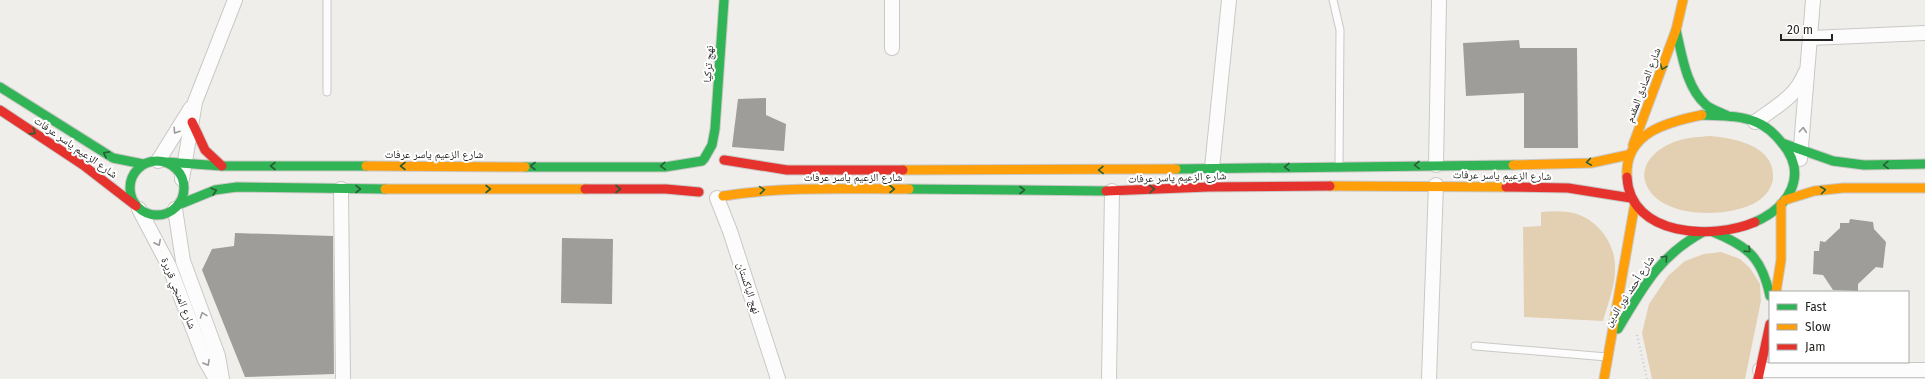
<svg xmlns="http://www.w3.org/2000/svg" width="1925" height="379" font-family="'Fira Sans','Noto Naskh Arabic',sans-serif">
<rect width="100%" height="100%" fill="#f0eeeb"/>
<g fill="#e3d0b3">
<path d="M 1710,136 C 1735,138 1776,146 1773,179 C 1772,187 1766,196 1758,201 C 1731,219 1656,220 1645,181 C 1640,162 1660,146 1677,141 C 1688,137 1699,137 1710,136 Z"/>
<path d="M 1541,212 C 1550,211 1559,211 1568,212 C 1594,215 1615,241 1615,266 C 1616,284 1608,303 1603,321 L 1524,317 L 1523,227 L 1541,226 Z"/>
<polygon points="1721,252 1740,259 1750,268 1760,284 1761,301 1745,379 1652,379 1642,333 1649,304 1668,276 1685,261 1704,254"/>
</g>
<g fill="#9e9d9a">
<polygon points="1519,40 1520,48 1577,48 1578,148 1524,148 1524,93 1466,96 1463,43"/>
<polygon points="766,98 766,115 786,124 784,151 732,147 738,99"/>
<polygon points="1850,219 1873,222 1874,229 1886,242 1883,268 1876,267 1858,284 1858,291 1833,290 1823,275 1813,274 1814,251 1819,251 1820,241 1825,242 1840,228 1840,223 1849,223"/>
<polygon points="235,233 333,236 334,374 245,377 202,270 212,249 234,246"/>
<polygon points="562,238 613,239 612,304 561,303"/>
</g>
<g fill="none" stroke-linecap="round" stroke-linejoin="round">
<g stroke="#cac8c6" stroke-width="9">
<g id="lane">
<polyline points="1333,0 1340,30 1339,165"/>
<polyline points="327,92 327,0"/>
<polyline points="1475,346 1607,357"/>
</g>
</g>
<g stroke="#cac8c6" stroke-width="16">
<g id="street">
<polyline points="892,0 892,48"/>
<polyline points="1811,38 1925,33"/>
<path d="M 1755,122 C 1774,108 1797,96 1805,73"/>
<polyline points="1800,159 1813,0"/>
<polyline points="158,161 191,108"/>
<polyline points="1436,165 1439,0"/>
<polyline points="1212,168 1229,0"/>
<polyline points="182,179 195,102 235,0"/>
<polyline points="341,189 343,379"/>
<polyline points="717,198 730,231 778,379"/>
<polyline points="139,209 169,266 205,360 216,379"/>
<polyline points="175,209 183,261 218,356 222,379"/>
<polyline points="1760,370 1925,370"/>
<polyline points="1109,379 1112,191"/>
<polyline points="1429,379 1436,185"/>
</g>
</g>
<g stroke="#cac8c6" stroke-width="11">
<g id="fast">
<path d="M 1676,30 C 1682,55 1686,87 1706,105 C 1712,110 1720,112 1726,115"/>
<polyline points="0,87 113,158 143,164"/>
<path d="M 1702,115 C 1720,116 1739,115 1756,122 C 1766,126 1775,134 1782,143 C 1809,175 1789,207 1755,222"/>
<polyline points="1782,143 1833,161 1864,165 1925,164"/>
<polyline points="704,159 712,145 715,129 724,0"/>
<circle cx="157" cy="188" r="27"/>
<polyline points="166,162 222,166 366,166"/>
<polyline points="525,167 665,167 702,161"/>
<polyline points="1176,169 1513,165"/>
<polyline points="909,189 1106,191"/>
<polyline points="178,205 215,190 237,187 385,189"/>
<path d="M 1713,232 C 1748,246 1762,258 1770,296"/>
<path d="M 1618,329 C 1643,287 1659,256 1703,232"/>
</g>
</g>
<g stroke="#cac8c6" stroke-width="11">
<g id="slow">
<polyline points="1633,145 1676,30 1683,0"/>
<polyline points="1513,165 1591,163 1628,155"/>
<polyline points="366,166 525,167"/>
<polyline points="903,170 1176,169"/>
<path d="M 1627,177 C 1624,133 1667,122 1702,115"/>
<polyline points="1330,186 1506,187"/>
<polyline points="385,189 585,189"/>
<path d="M 723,196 C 786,186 845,189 909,189"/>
<polyline points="1785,200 1814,191 1843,188 1925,188"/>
<polyline points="1776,292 1781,260 1781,204"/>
<polyline points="1604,379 1635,203"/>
</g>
</g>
<g stroke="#cac8c6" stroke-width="11">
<g id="jam">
<polyline points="0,110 83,165 136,206"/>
<polyline points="192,122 205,150 222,166"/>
<polyline points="724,160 787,170 903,170"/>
<path d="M 1627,177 C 1630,237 1713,240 1755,222"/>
<polyline points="1506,187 1568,188 1631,198"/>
<polyline points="585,189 666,189 699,192"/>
<polyline points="1106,191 1208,187 1330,186"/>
<polyline points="1758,379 1770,324"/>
</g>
</g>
<polyline stroke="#cecdcb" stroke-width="2.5" stroke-dasharray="1 3" stroke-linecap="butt" points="1637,335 1647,379"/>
<use href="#lane" stroke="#fdfcfc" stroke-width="7"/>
<use href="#street" stroke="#fdfcfc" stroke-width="14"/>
<use href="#fast" stroke="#30b455" stroke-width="9"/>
<use href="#slow" stroke="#ff9f0a" stroke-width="9"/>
<use href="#jam" stroke="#e5322d" stroke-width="9"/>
</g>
<defs><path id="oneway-chevron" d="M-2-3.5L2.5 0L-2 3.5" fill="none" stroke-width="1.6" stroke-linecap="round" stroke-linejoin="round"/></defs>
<g stroke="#295e36">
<use href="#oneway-chevron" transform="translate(1663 67) rotate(110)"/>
<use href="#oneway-chevron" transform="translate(33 132) rotate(33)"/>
<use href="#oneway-chevron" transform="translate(106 154) rotate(-152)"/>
<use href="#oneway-chevron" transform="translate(1589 162) rotate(172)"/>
<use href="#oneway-chevron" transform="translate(1417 165) rotate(179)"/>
<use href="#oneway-chevron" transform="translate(1886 165) rotate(179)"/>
<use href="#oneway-chevron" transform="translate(273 166) rotate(-180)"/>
<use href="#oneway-chevron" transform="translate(403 166) rotate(-180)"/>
<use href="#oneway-chevron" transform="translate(533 166) rotate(-180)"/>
<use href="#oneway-chevron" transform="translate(663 166) rotate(176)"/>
<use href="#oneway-chevron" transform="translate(1287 167) rotate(179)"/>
<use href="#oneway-chevron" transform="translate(1101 170) rotate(179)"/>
<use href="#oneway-chevron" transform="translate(358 189)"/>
<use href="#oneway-chevron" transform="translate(488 189)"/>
<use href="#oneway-chevron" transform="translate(618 189)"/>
<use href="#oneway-chevron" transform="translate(892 189)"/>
<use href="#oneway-chevron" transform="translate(1152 189) rotate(-2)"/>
<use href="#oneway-chevron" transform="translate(762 190) rotate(-5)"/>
<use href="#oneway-chevron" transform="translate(1022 190)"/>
<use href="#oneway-chevron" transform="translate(1823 190) rotate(-7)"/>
<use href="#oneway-chevron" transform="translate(214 191) rotate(-16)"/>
<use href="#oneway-chevron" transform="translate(1748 250) rotate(44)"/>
<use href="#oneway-chevron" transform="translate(1665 258) rotate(-47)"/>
</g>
<g stroke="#9c9b9a">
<use href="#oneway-chevron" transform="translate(1803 130) rotate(-85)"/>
<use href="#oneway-chevron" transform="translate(176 131) rotate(123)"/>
<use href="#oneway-chevron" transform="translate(158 243) rotate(63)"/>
<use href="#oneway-chevron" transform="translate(203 315) rotate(-110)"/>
<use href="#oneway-chevron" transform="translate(207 363) rotate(61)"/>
</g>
<g text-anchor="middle" stroke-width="4" stroke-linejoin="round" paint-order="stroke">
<g font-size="11" fill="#252422" stroke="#fff">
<text transform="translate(708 64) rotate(-86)" y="4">نهج تركيا</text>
<text transform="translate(1643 85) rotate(-69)" y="4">شارع الصادق المقدم</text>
<text transform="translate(76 147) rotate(35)" y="4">شارع الزعيم ياسر عرفات</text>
<text x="434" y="158">شارع الزعيم ياسر عرفات</text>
<text transform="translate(1502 175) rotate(1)" y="4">شارع الزعيم ياسر عرفات</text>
<text x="853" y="181">شارع الزعيم ياسر عرفات</text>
<text transform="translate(1177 177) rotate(-2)" y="4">شارع الزعيم ياسر عرفات</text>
<text transform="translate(749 288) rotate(72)" y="4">نهج الباكستان</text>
<text transform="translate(1629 291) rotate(-57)" y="4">شارع أحمد نور الدين</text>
<text transform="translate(179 293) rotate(68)" y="4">شارع المنجي قريرة</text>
</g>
</g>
<rect x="1769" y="291" width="140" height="72" fill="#ffffff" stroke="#a8a7a7"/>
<rect x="1777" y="304" width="20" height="6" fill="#30b455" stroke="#a8a7a7"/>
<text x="1805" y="311" font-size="12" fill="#252422">Fast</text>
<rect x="1777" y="324" width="20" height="6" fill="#ff9f0a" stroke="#a8a7a7"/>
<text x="1805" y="331" font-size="12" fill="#252422">Slow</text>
<rect x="1777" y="344" width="20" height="6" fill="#e5322d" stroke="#a8a7a7"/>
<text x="1805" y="351" font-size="12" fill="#252422">Jam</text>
<path d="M1781 34v6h51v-6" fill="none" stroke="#252422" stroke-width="2"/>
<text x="1787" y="34" font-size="12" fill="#252422" stroke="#ffffff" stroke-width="3" paint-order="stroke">20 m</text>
</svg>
